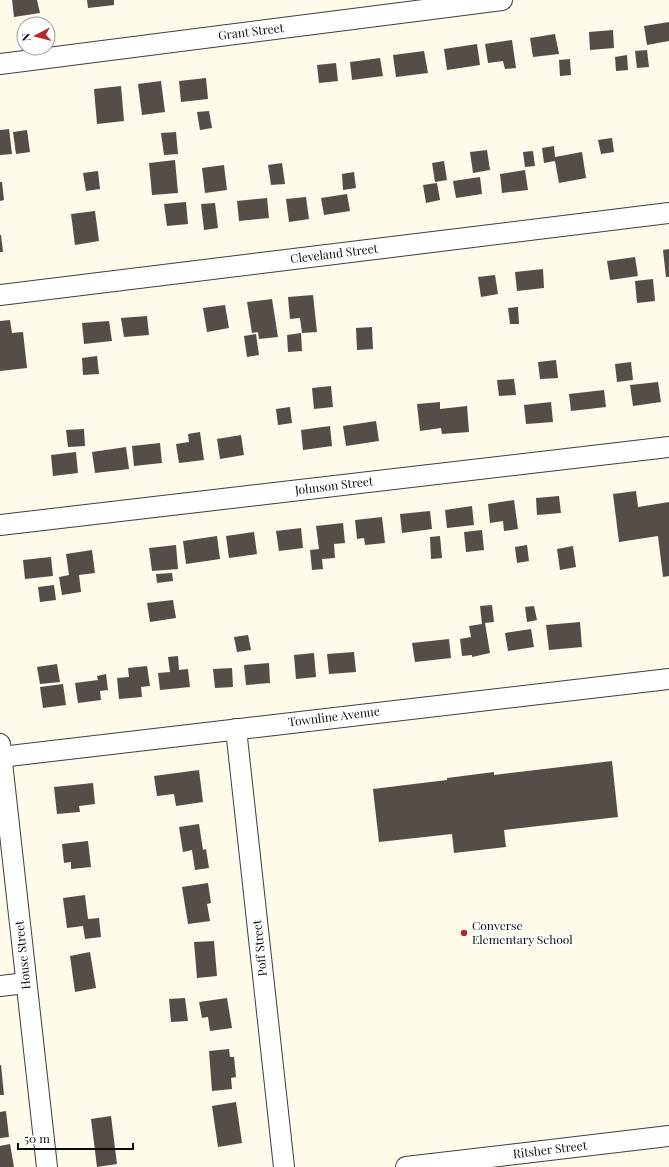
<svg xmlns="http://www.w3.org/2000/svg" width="669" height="1167" font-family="'Playfair Display',serif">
<rect width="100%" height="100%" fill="#fefbea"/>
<g fill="#544d48">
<polygon points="12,0 37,0 40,13 14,17"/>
<polygon points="87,0 114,0 114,5 88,8"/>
<polygon points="669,22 669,41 647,45 644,26"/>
<polygon points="613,30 614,48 590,50 589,32"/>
<polygon points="555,34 559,54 533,57 530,38"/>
<polygon points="512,40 516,68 505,69 503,61 488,63 485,44"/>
<polygon points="477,44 480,65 447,70 444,49"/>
<polygon points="647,50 649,67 637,68 635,51"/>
<polygon points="424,51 428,73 396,77 393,55"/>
<polygon points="627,55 628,70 616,71 615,57"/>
<polygon points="380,58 383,76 352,80 350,62"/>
<polygon points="570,59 571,75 560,76 559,60"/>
<polygon points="336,63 338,81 319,83 317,65"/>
<polygon points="206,78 208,99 181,102 179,81"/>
<polygon points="161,81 165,112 142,115 138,84"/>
<polygon points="121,86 124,121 97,124 94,89"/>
<polygon points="209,111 212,128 200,130 197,112"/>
<polygon points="9,129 12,154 0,155 0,130"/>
<polygon points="27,130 30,152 16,154 13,132"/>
<polygon points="176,132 178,154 164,155 161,133"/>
<polygon points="612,138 614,152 601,154 598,140"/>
<polygon points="554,146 555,157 582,152 586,178 559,183 555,161 544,163 542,148"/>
<polygon points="487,150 490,170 473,173 470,152"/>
<polygon points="533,151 535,166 525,167 523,152"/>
<polygon points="175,160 178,193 152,195 149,163"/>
<polygon points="444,161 447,180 435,182 432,163"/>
<polygon points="282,163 285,184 271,185 268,165"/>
<polygon points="224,165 227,190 205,193 202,168"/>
<polygon points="525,170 528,190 502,193 500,174"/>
<polygon points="98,171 100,189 86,191 83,173"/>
<polygon points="354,172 356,188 343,190 342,174"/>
<polygon points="480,177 482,194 456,198 453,181"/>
<polygon points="0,182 2,182 4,200 0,201"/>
<polygon points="437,183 440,200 426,203 423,185"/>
<polygon points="347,194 350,211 324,215 321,198"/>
<polygon points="306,197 309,219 289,222 286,199"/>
<polygon points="267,198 269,218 239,221 237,201"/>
<polygon points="186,202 188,224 167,226 164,204"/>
<polygon points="215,203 218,228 204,230 201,204"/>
<polygon points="95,211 99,241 75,245 71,214"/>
<polygon points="0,235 1,235 3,252 0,252"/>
<polygon points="669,249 669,277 666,277 663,250"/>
<polygon points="635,257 638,276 610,280 607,261"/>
<polygon points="543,269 544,288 517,291 515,272"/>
<polygon points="495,275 498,294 481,297 478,277"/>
<polygon points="653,279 655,301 637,303 635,281"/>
<polygon points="313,295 317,332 302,333 300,318 290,319 288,297"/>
<polygon points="272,299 278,337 259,339 258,332 252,333 247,302"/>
<polygon points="225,305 229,328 207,332 203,308"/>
<polygon points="518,307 519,324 510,324 508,308"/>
<polygon points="147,316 149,335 124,337 121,318"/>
<polygon points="10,320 12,333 23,332 27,368 0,371 0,321"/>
<polygon points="109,321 112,341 84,344 82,323"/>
<polygon points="372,327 373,349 357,350 356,328"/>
<polygon points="301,333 302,351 288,352 287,335"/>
<polygon points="256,334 259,355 247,357 244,336"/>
<polygon points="97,356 99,374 83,375 82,358"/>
<polygon points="556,360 558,378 540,379 538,362"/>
<polygon points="631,362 633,380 617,382 615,364"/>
<polygon points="514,379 516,395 499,396 497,380"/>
<polygon points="658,382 661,402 633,406 630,385"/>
<polygon points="331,386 333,407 314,409 312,388"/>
<polygon points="604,390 606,407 571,411 569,394"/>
<polygon points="440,402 440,409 467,406 469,432 442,434 441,428 420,431 417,404"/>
<polygon points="551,402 553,422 526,424 524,405"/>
<polygon points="290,407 292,423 278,425 276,409"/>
<polygon points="376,421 379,441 346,446 343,426"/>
<polygon points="330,426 332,446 303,450 301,430"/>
<polygon points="84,429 85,446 68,447 66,430"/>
<polygon points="200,432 204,460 179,463 176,444 189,442 188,434"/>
<polygon points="241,435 244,455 220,459 217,439"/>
<polygon points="160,443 162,463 134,466 132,446"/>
<polygon points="126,447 129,469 95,473 92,452"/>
<polygon points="76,452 78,473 53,476 51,455"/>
<polygon points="636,491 638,507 669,502 669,576 663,577 658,536 619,542 613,494"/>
<polygon points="559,496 561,513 537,515 536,498"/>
<polygon points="514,500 518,529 504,531 503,521 490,523 488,504"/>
<polygon points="472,506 474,525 447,528 445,510"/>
<polygon points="430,511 432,529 402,533 400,514"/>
<polygon points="382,517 385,543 365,545 364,538 357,539 355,520"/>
<polygon points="343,523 345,543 334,544 335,558 322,559 323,569 312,570 310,550 319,549 316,526"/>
<polygon points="301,528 303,548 279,551 276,531"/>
<polygon points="482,530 484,550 466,552 464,532"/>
<polygon points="254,532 257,554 229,558 226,536"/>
<polygon points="217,536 220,559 186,564 183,541"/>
<polygon points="440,536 442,558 431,559 430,537"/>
<polygon points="176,545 178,569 152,571 149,548"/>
<polygon points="527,545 529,561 517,563 515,547"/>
<polygon points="573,546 576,567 560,570 557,549"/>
<polygon points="92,550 95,573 79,575 81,592 62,595 59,577 69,575 66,554"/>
<polygon points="51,557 53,576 25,579 23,560"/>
<polygon points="172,573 173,581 157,583 156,574"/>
<polygon points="54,585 56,600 40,602 38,587"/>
<polygon points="173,600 176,618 150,622 147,603"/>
<polygon points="492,605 494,622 485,623 490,653 472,657 472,655 462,656 460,639 471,637 469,626 482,624 480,606"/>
<polygon points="534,606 537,620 527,622 525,607"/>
<polygon points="580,622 582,647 549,650 546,625"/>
<polygon points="531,629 534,647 508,651 505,633"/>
<polygon points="248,635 251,650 237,652 234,637"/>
<polygon points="449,639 451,658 415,662 412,643"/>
<polygon points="354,652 356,672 329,674 327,654"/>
<polygon points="314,653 316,677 296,679 294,655"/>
<polygon points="178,656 179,670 188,669 190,687 160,690 158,673 170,672 168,657"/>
<polygon points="269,663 270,683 246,685 244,665"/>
<polygon points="57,664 60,682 40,684 37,667"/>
<polygon points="147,666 150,686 141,687 142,697 119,699 117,678 129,677 128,668"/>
<polygon points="232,668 233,687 215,688 213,669"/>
<polygon points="106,674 108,690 100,691 101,700 78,703 75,683 98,680 97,676"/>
<polygon points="63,684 66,705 43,708 40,687"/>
<polygon points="612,761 618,817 504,830 506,847 454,853 452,834 379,842 373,789 447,780 447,778 494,772 494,775"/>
<polygon points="199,770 203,802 176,806 174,794 157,796 154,776"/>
<polygon points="93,783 95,804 79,806 80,812 57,814 54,787"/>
<polygon points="199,824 203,850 206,849 209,868 195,870 192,850 183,852 179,827"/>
<polygon points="88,841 91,867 71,869 71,862 64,863 62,844"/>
<polygon points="208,883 211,903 207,904 210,921 188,924 182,887"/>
<polygon points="85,895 88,919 99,918 101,937 85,939 83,926 67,928 63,898"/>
<polygon points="214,941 217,976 197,978 194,942"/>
<polygon points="90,952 96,988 75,992 70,956"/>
<polygon points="185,998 188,1021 171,1022 169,999"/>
<polygon points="227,998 232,1028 210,1031 208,1017 202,1018 199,1002"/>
<polygon points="229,1049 230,1057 234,1057 236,1077 231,1078 232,1089 212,1091 209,1051"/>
<polygon points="0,1065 1,1065 4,1095 0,1095"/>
<polygon points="236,1102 242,1143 218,1147 212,1106"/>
<polygon points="6,1111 9,1137 0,1138 0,1112"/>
<polygon points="111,1116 117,1164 97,1167 91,1119"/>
<polygon points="10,1144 14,1167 0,1167 0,1146"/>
</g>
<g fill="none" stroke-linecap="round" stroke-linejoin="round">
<g stroke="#3e3e3e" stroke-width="22">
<g id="minor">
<polyline points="0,64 502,0"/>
<polyline points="0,295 669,213"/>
<polyline points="0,525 669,447"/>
<polyline points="236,729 284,1167"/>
<polyline points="0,744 47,1167"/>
<polyline points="0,757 669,679"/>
<polyline points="0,986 26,983"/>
<polyline points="406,1167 669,1136"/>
</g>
</g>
<use href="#minor" stroke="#fff" stroke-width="20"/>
</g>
<circle fill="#b6282e" stroke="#fff" stroke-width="1.5" cx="464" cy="933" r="4"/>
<g text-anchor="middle" stroke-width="4" stroke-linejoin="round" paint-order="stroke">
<g font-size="12" fill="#0b0b0b" stroke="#fff">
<text transform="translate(251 32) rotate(-7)" y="4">Grant Street</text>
<text transform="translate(334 254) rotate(-7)" y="4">Cleveland Street</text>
<text transform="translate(334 486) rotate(-7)" y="4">Johnson Street</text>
<text transform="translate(334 717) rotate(-7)" y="4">Townline Avenue</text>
<text transform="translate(260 948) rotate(-96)" y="4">Poff Street</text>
<text transform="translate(23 955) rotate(-96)" y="4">House Street</text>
<text transform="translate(550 1150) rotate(-7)" y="4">Ritsher Street</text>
</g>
<g font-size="12" fill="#0b0b0b" stroke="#fff" text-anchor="start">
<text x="472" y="930">Converse<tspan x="472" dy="14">Elementary School</tspan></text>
</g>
</g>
<g transform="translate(36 36) rotate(263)"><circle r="19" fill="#ffffff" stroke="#9d9d9d"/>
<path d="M0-3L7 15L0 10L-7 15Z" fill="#b6282e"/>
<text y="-6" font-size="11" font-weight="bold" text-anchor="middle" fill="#0b0b0b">N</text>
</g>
<path d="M18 1143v6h115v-6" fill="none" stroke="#0b0b0b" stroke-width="2"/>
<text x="24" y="1143" font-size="12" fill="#0b0b0b" stroke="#ffffff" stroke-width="3" paint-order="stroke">50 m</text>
</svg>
